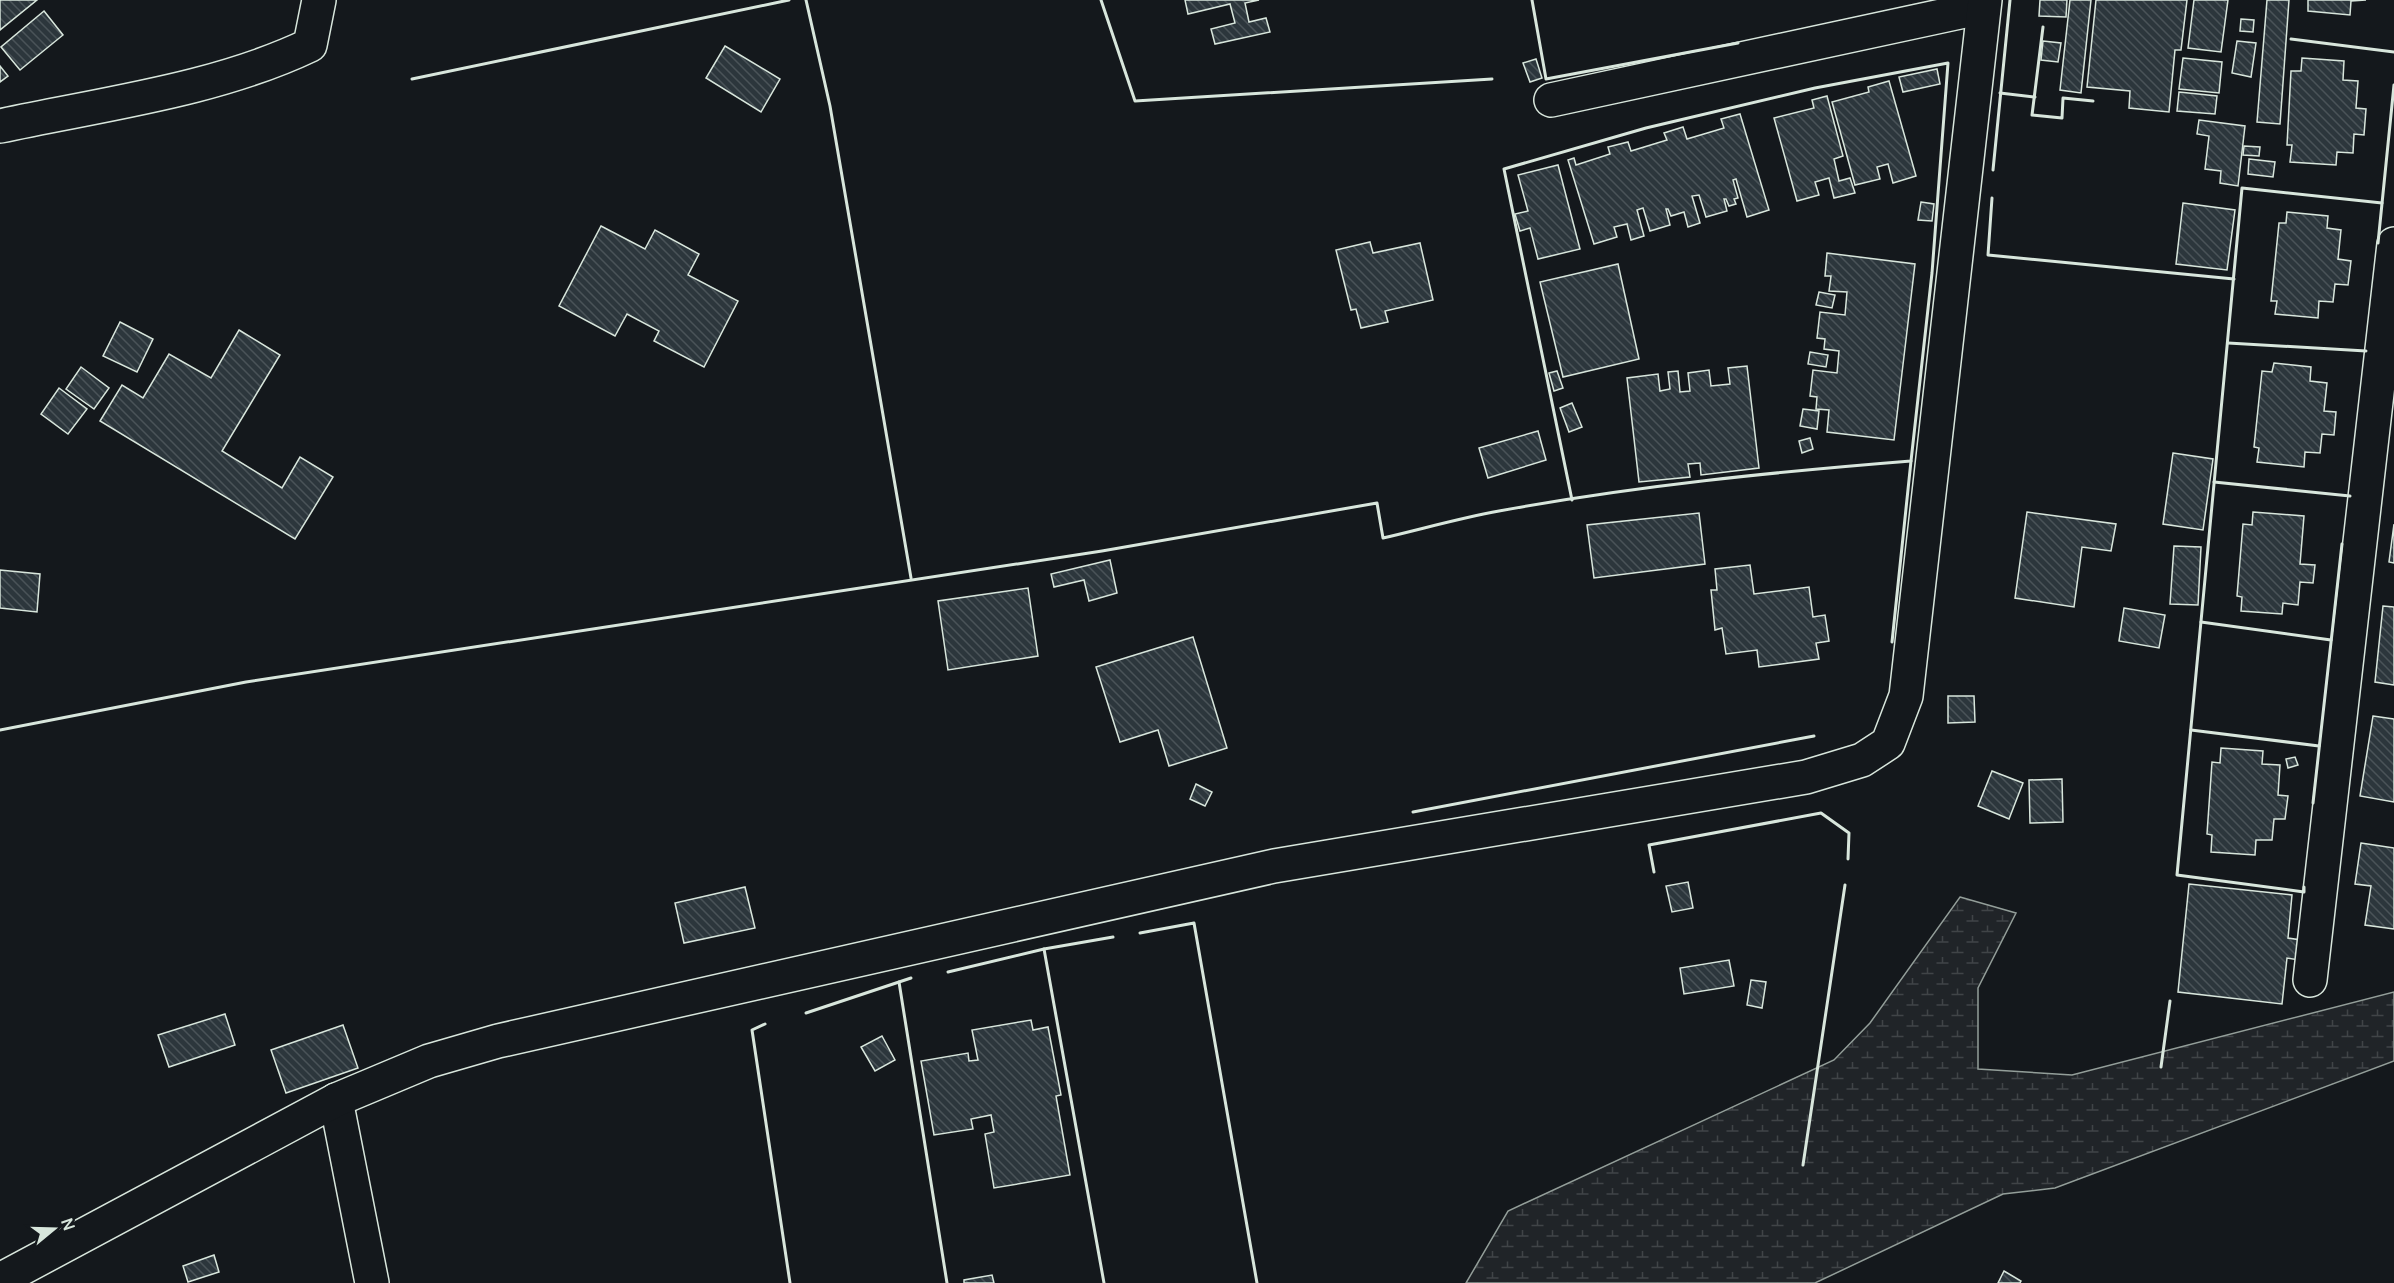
<svg xmlns="http://www.w3.org/2000/svg" width="2394" height="1283" font-family="Manrope,sans-serif">
<defs>
<pattern id="wetland-marsh" width="20" height="14" patternUnits="userSpaceOnUse" patternTransform="scale(1.5)"><rect width="20" height="14" fill="#202428"/><path d="M1 5h8M5 5V1M11 12h8M15 12V8" fill="none" stroke="#404447"/></pattern>
<pattern id="building-back-hatch" width="6" height="6" patternUnits="userSpaceOnUse" patternTransform="scale(1.5)"><rect width="6" height="6" fill="#2c363c"/><path d="M-1 5l2 2M0 0l6 6M5-1l2 2" fill="none" stroke="#4a5358"/></pattern>
</defs>
<rect width="100%" height="100%" fill="#14181c"/>
<polygon fill="url(#wetland-marsh)" stroke="#939e99" stroke-width="1.5" points="1960,897 2016,913 1978,988 1978,1069 2072,1075 2394,992 2394,1061 2055,1188 2003,1194 1815,1283 1466,1283 1508,1211 1834,1060 1870,1023"/>
<g fill="url(#building-back-hatch)" stroke="#d8e6dc" stroke-width="1.5">
<polygon points="0,0 37,0 0,30"/>
<polygon points="1185,0 1259,0 1245,3 1249,22 1266,18 1270,32 1215,44 1211,29 1235,23 1230,4 1188,14"/>
<polygon points="2040,0 2067,0 2066,17 2039,16"/>
<polygon points="2070,0 2091,0 2081,93 2060,90"/>
<polygon points="2096,0 2187,0 2181,50 2175,50 2169,112 2129,108 2130,91 2087,87"/>
<polygon points="2194,0 2228,0 2221,52 2188,48"/>
<polygon points="2267,0 2289,0 2280,124 2257,122"/>
<polygon points="2308,0 2366,0 2351,1 2350,15 2308,11"/>
<polygon points="44,11 63,35 20,70 1,47"/>
<polygon points="2241,19 2254,20 2253,32 2240,31"/>
<polygon points="2043,41 2061,43 2058,62 2041,60"/>
<polygon points="2237,41 2256,43 2251,77 2232,73"/>
<polygon points="725,46 780,79 761,112 706,78"/>
<polygon points="2183,58 2222,62 2219,93 2179,89"/>
<polygon points="2302,58 2344,61 2343,80 2358,81 2356,108 2366,109 2364,135 2354,134 2353,153 2337,152 2336,165 2290,162 2292,145 2287,145 2291,71 2301,71"/>
<polygon points="1536,59 1542,78 1530,82 1523,63"/>
<polygon points="0,66 8,76 0,82"/>
<polygon points="1937,69 1940,84 1903,92 1899,77"/>
<polygon points="1889,81 1916,176 1893,183 1888,164 1877,167 1880,179 1855,185 1832,102 1869,92 1868,87"/>
<polygon points="2179,92 2217,96 2215,114 2177,111"/>
<polygon points="1827,96 1843,156 1834,159 1839,181 1850,178 1855,193 1834,198 1829,178 1815,182 1819,195 1797,201 1774,118 1814,108 1812,100"/>
<polygon points="1740,114 1769,210 1747,217 1736,179 1733,180 1738,198 1734,199 1736,204 1729,206 1726,199 1724,199 1727,211 1706,217 1699,195 1692,196 1700,223 1688,227 1684,212 1671,216 1668,209 1666,209 1670,225 1650,231 1643,208 1637,210 1644,236 1631,240 1627,224 1614,227 1617,237 1594,244 1568,160 1574,158 1576,165 1610,154 1608,147 1628,142 1631,151 1667,140 1664,133 1683,127 1687,139 1724,128 1721,119"/>
<polygon points="2199,120 2245,126 2238,186 2220,183 2221,171 2205,169 2209,136 2197,134"/>
<polygon points="2244,146 2260,147 2259,156 2243,155"/>
<polygon points="2249,159 2275,162 2273,177 2248,174"/>
<polygon points="1558,165 1580,249 1538,259 1530,228 1520,231 1515,214 1528,211 1518,175"/>
<polygon points="1921,202 1934,204 1932,221 1918,220"/>
<polygon points="2183,203 2235,210 2227,270 2176,264"/>
<polygon points="2287,212 2328,216 2327,228 2341,230 2338,259 2351,261 2348,285 2335,284 2333,302 2319,301 2318,318 2275,314 2277,301 2271,301 2279,223 2286,223"/>
<polygon points="601,226 645,249 655,230 699,254 688,275 738,301 704,367 654,341 659,331 627,314 615,336 559,306"/>
<polygon points="1370,242 1373,253 1420,243 1433,300 1385,311 1388,322 1361,328 1356,309 1351,310 1336,250"/>
<polygon points="1827,253 1915,264 1894,440 1827,432 1829,410 1816,409 1817,397 1810,396 1813,370 1837,373 1839,351 1824,349 1825,339 1817,338 1820,312 1845,315 1847,292 1829,291 1831,276 1825,276"/>
<polygon points="1618,264 1639,359 1563,377 1540,282"/>
<polygon points="1819,292 1835,295 1832,308 1816,305"/>
<polygon points="120,322 153,339 137,372 103,356"/>
<polygon points="239,330 280,355 222,451 282,488 300,457 333,477 295,539 100,421 122,385 143,398 169,354 211,378"/>
<polygon points="1810,352 1828,355 1826,367 1808,364"/>
<polygon points="2274,363 2311,367 2310,381 2327,383 2324,411 2336,412 2334,435 2322,434 2320,453 2305,452 2304,467 2257,462 2259,448 2254,447 2262,371 2272,372"/>
<polygon points="1747,366 1759,468 1701,475 1700,463 1688,464 1690,477 1639,482 1627,378 1658,374 1660,391 1670,389 1668,372 1678,371 1680,392 1690,391 1688,373 1709,370 1711,386 1730,384 1728,368"/>
<polygon points="81,367 109,388 94,409 66,389"/>
<polygon points="1557,371 1563,388 1554,391 1549,373"/>
<polygon points="59,388 87,409 68,434 41,414"/>
<polygon points="1572,403 1582,427 1569,432 1560,408"/>
<polygon points="1803,409 1819,411 1817,429 1800,426"/>
<polygon points="1538,431 1546,460 1488,478 1479,448"/>
<polygon points="1810,438 1813,449 1802,453 1799,441"/>
<polygon points="2173,453 2213,459 2203,530 2163,524"/>
<polygon points="2027,512 2116,524 2111,551 2082,547 2074,607 2015,598"/>
<polygon points="2253,512 2304,516 2300,564 2315,565 2313,583 2300,582 2298,605 2283,603 2282,614 2241,611 2242,597 2237,596 2243,524 2252,525"/>
<polygon points="1699,513 1705,564 1594,578 1587,525"/>
<polygon points="2394,524 2394,563 2389,562"/>
<polygon points="2174,546 2201,547 2198,605 2170,604"/>
<polygon points="1110,560 1117,593 1089,601 1084,580 1054,587 1051,574"/>
<polygon points="1750,565 1754,594 1809,587 1813,617 1825,615 1829,641 1816,643 1819,659 1759,667 1757,650 1726,654 1722,628 1715,630 1711,590 1717,590 1715,569"/>
<polygon points="0,570 40,574 37,612 0,608"/>
<polygon points="1028,588 1038,656 948,670 938,601"/>
<polygon points="2383,606 2394,607 2394,685 2375,682"/>
<polygon points="2124,608 2165,615 2159,648 2119,641"/>
<polygon points="1193,637 1227,748 1169,766 1158,730 1120,742 1096,667"/>
<polygon points="1948,696 1974,696 1975,722 1948,723"/>
<polygon points="2373,716 2394,719 2394,802 2360,796"/>
<polygon points="2221,748 2263,751 2262,764 2280,765 2278,795 2288,796 2285,819 2274,819 2272,840 2256,840 2255,855 2211,852 2212,835 2207,834 2212,762 2220,763"/>
<polygon points="2295,757 2298,765 2288,768 2286,759"/>
<polygon points="1992,771 2023,783 2009,819 1978,806"/>
<polygon points="2062,779 2063,822 2030,823 2029,780"/>
<polygon points="1196,784 1212,792 1205,806 1190,799"/>
<polygon points="2361,843 2394,848 2394,929 2365,925 2371,886 2355,884"/>
<polygon points="1688,882 1693,908 1672,912 1666,886"/>
<polygon points="2189,884 2292,895 2288,938 2301,940 2299,960 2287,958 2282,1004 2178,992"/>
<polygon points="745,887 755,928 684,943 675,903"/>
<polygon points="1729,960 1734,986 1684,994 1680,968"/>
<polygon points="1751,980 1766,982 1762,1008 1747,1005"/>
<polygon points="225,1014 235,1045 169,1067 158,1035"/>
<polygon points="1031,1020 1033,1030 1048,1027 1061,1095 1056,1096 1070,1175 994,1188 985,1134 994,1132 991,1115 971,1119 973,1129 934,1135 921,1061 968,1053 969,1061 978,1060 972,1030"/>
<polygon points="343,1025 358,1068 286,1093 271,1050"/>
<polygon points="882,1036 895,1060 875,1071 861,1047"/>
<polygon points="214,1255 219,1272 188,1282 183,1266"/>
<polygon points="2004,1271 2021,1281 2020,1283 1998,1283"/>
<polygon points="992,1275 994,1283 964,1283 964,1280"/>
</g>
<g fill="none" stroke-linecap="round" stroke-linejoin="round">
<g stroke="#d8e6dc" stroke-width="36">
<g id="street">
<polyline points="1551,100 1983,7"/>
<path d="M 0,126 C 102,104 216,90 310,45 L 319,0"/>
<polyline points="2310,980 2394,244"/>
<polyline points="336,1100 372,1283"/>
<polyline points="0,1280 336,1100 429,1061 498,1041 1274,866 1806,777 1862,760 1888,743 1906,696 1985,0"/>
</g>
</g>
<use href="#street" stroke="#14181c" stroke-width="33"/>
<g stroke="#d8e6dc" stroke-width="3">
<polyline points="806,0 830,106 911,578"/>
<polyline points="1101,0 1135,101 1492,79"/>
<polyline points="1532,0 1546,79 1738,43"/>
<polyline points="2043,27 2032,115 2062,118 2063,98 2093,101"/>
<polyline points="2291,39 2394,52"/>
<polyline points="412,79 789,0"/>
<polyline points="2000,93 2035,97"/>
<polyline points="1993,170 2010,0"/>
<polyline points="1992,198 1988,255 2234,279"/>
<polyline points="2378,243 2394,85"/>
<polyline points="2228,343 2366,351"/>
<polyline points="2214,482 2350,496"/>
<polyline points="2201,622 2331,640"/>
<polyline points="1892,642 1911,461"/>
<path d="M 0,730 L 246,682 L 1102,551 L 1377,503 L 1383,538 C 1422,529 1460,518 1499,511 C 1635,486 1773,472 1911,461 L 1932,273 L 1948,63 L 1815,88 L 1646,128 L 1504,169 L 1572,500"/>
<polyline points="2191,730 2319,746"/>
<polyline points="2313,803 2342,544"/>
<polyline points="1413,812 1814,736"/>
<polyline points="1654,872 1649,845 1821,813 1849,833 1848,859"/>
<polyline points="2304,887 2304,892 2177,875 2242,188 2382,203"/>
<polyline points="1140,933 1194,923 1257,1283"/>
<polyline points="1044,949 1104,1283"/>
<polyline points="948,972 1044,949 1113,937"/>
<polyline points="899,982 947,1283"/>
<polyline points="806,1013 911,978"/>
<polyline points="765,1024 752,1030 790,1283"/>
<polyline points="2161,1067 2170,1001"/>
<polyline points="1803,1165 1845,885"/>
</g>
</g>
<g transform="translate(54 1229) rotate(71)" stroke="#14181c" stroke-width="4.5" paint-order="stroke">
<path d="M0-4.5L10 22L0 15L-10 22Z" fill="#d8e6dc"/>
<text y="-9" font-size="16" font-weight="bold" text-anchor="middle" fill="#d8e6dc">N</text>
</g>
</svg>
